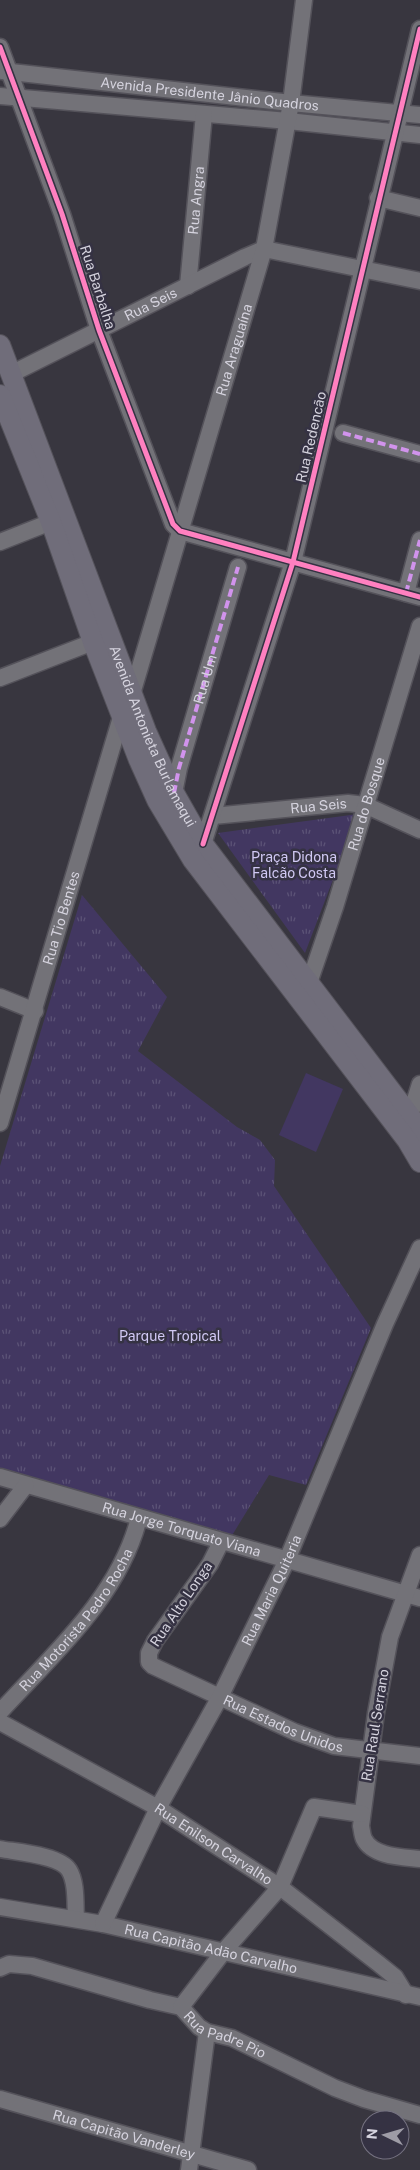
<svg xmlns="http://www.w3.org/2000/svg" width="420" height="2170" font-family="'Public Sans',sans-serif">
<defs>
<pattern id="park-tufts" width="24" height="20" patternUnits="userSpaceOnUse" patternTransform="scale(1.25)"><rect width="24" height="20" fill="#423761"/><path d="M3 7l-1-3M5 7V3M7 7l1-3M15 17l-1-3M17 17v-4M19 17l1-3" fill="none" stroke="#5c5377"/></pattern>
</defs>
<rect width="100%" height="100%" fill="#38363f"/>
<g fill="url(#park-tufts)">
<polygon points="358,814 305,953 218,833"/>
<polygon points="82,895 167,997 138,1051 237,1127 260,1140 275,1160 274,1186 371,1328 306,1485 269,1475 231,1537 0,1468 0,1166"/>
</g>
<polygon fill="#423761" points="306,1073 343,1089 316,1152 279,1135"/>
<g fill="none" stroke-linecap="round" stroke-linejoin="round">
<g stroke="#54525a" stroke-width="19">
<g id="minor">
<polyline points="0,47 62,214 99,330 173,524 180,531 420,597"/>
<path id="s1" d="M 2,71 L 291,103 L 420,115"/>
<polyline points="0,96 288,121 420,135"/>
<polyline points="378,198 420,208"/>
<path id="s2" d="M 188,286 L 204,114"/>
<path id="s3" d="M 11,374 L 245,257 L 264,249 L 420,281"/>
<polyline points="343,433 420,454"/>
<polyline points="0,542 61,518"/>
<polyline points="406,593 420,540"/>
<polyline points="0,678 93,642"/>
<path id="s4" d="M 132,694 L 264,249 L 291,103 L 304,0"/>
<polyline points="174,793 179,768 238,567"/>
<path id="s5" d="M 213,816 L 348,803 L 365,805 L 420,830"/>
<polyline points="203,844 293,562 420,29"/>
<path id="s6" d="M 309,983 L 335,907 L 420,626"/>
<polyline points="0,997 35,1011"/>
<polyline points="410,1116 420,1084"/>
<path id="s7" d="M 0,1123 L 122,714"/>
<path id="s8" d="M 0,1477 L 420,1598"/>
<polyline points="0,1519 26,1485"/>
<path id="s9" d="M 221,1542 L 210,1564 L 155,1641 L 149,1653 L 149,1662 L 153,1666 L 295,1732 L 334,1746 L 420,1756"/>
<path d="M 420,1555 L 390,1637 L 376,1713 L 361,1826 C 362,1830 362,1835 364,1839 C 373,1857 403,1857 420,1859"/>
<path id="s10" d="M 0,1712 C 53,1654 119,1597 139,1518"/>
<path id="s11" d="M 0,1722 L 158,1808 L 204,1838 L 280,1887 L 379,1964 L 395,1977 L 406,1995"/>
<path d="M 0,1849 C 16,1852 60,1855 69,1870 C 77,1883 75,1904 76,1919"/>
<path id="s12" d="M 0,1907 L 103,1924 L 420,1997"/>
<path id="s13" d="M 103,1924 L 158,1808 L 220,1697 L 287,1560 L 385,1324 L 420,1248"/>
<path id="s14" d="M 0,1968 L 9,1964 L 32,1966 L 150,2000 L 181,2007 L 199,2027 L 207,2032 L 232,2038 L 335,2088 L 364,2099 L 420,2115"/>
<polyline points="181,2007 224,1951 280,1887 314,1807 362,1814"/>
<path id="s15" d="M 0,2099 L 248,2170"/>
<polyline points="189,2170 207,2032"/>
</g>
</g>
<g stroke="#54525a" stroke-width="22">
<g id="major">
<path id="s16" d="M 0,345 L 146,731 L 174,793 L 203,844 L 410,1116 L 420,1132"/>
<polyline points="0,395 51,522 93,642 139,760 157,800 193,860 407,1140 420,1162"/>
</g>
</g>
<use href="#minor" stroke="#737278" stroke-width="16"/>
<use href="#major" stroke="#706d7a" stroke-width="20"/>
<g stroke="#d193ec" stroke-width="4" stroke-dasharray="8 4" stroke-linecap="butt">
<polyline points="343,433 420,454"/>
<polyline points="406,593 420,540"/>
<path id="s17" d="M 174,793 L 179,768 L 238,567"/>
</g>
<g stroke="#353243" stroke-width="8">
<g id="cycleway">
<polyline points="0,47 62,214 99,330 173,524 180,531 420,597"/>
<polyline points="203,844 293,562 420,29"/>
</g>
</g>
<use href="#cycleway" stroke="#ff80c0" stroke-width="5"/>
</g>
<g text-anchor="middle" stroke-width="5" stroke-linejoin="round" paint-order="stroke">
<g font-size="14" fill="#d5d3de" stroke="#353243">
<text dy="5" stroke="none"><textPath href="#s1" startOffset="209">Avenida Presidente Jânio Quadros</textPath></text>
<text dy="5" stroke="none"><textPath href="#s2" startOffset="86">Rua Angra</textPath></text>
<text transform="translate(98 287) rotate(72)" y="5">Rua Barbalha</text>
<text dy="5" stroke="none"><textPath href="#s3" startOffset="156">Rua Seis</textPath></text>
<text dy="5" stroke="none"><textPath href="#s4" startOffset="359">Rua Araguaína</textPath></text>
<text transform="translate(311 437) rotate(-77)" y="5">Rua Redencão</text>
<text dy="5" stroke="none"><textPath href="#s17" startOffset="118">Rua Um</textPath></text>
<text dy="5" stroke="none"><textPath href="#s16" startOffset="420">Avenida Antonieta Burlamaqui</textPath></text>
<text dy="5" stroke="none"><textPath href="#s6" startOffset="188">Rua do Bosque</textPath></text>
<text dy="5" stroke="none"><textPath href="#s5" startOffset="106">Rua Seis</textPath></text>
<text dy="5" stroke="none"><textPath href="#s7" startOffset="214">Rua Tio Bentes</textPath></text>
<text dy="5" stroke="none"><textPath href="#s8" startOffset="189">Rua Jorge Torquato Viana</textPath></text>
<text dy="5" stroke="none"><textPath href="#s13" startOffset="374">Rua Maria Quiteria</textPath></text>
<text transform="translate(181 1604) rotate(-56)" y="5">Rua Alto Longa</text>
<text dy="5" stroke="none"><textPath href="#s10" startOffset="120">Rua Motorista Pedro Rocha</textPath></text>
<text dy="5" stroke="none"><textPath href="#s9" startOffset="290">Rua Estados Unidos</textPath></text>
<text transform="translate(375 1725) rotate(-81)" y="5">Rua Raul Serrano</text>
<text dy="5" stroke="none"><textPath href="#s11" startOffset="246">Rua Enilson Carvalho</textPath></text>
<text dy="5" stroke="none"><textPath href="#s12" startOffset="215">Rua Capitão Adão Carvalho</textPath></text>
<text dy="5" stroke="none"><textPath href="#s14" startOffset="241">Rua Padre Pio</textPath></text>
<text dy="5" stroke="none"><textPath href="#s15" startOffset="129">Rua Capitão Vanderley</textPath></text>
</g>
<g font-size="14" fill="#d1c9f4" stroke="#353243">
<text x="294" y="862">Praça Didona<tspan x="294" dy="16">Falcão Costa</tspan></text>
<text x="170" y="1341">Parque Tropical</text>
</g>
</g>
<g transform="translate(385 2135) rotate(275)"><circle r="24" fill="#353243" stroke="#757281"/>
<path d="M0-4L9 19L0 12L-9 19Z" fill="#9e9ca6"/>
<text y="-8" font-size="14" font-weight="bold" text-anchor="middle" fill="#d5d3de">N</text>
</g>
</svg>
